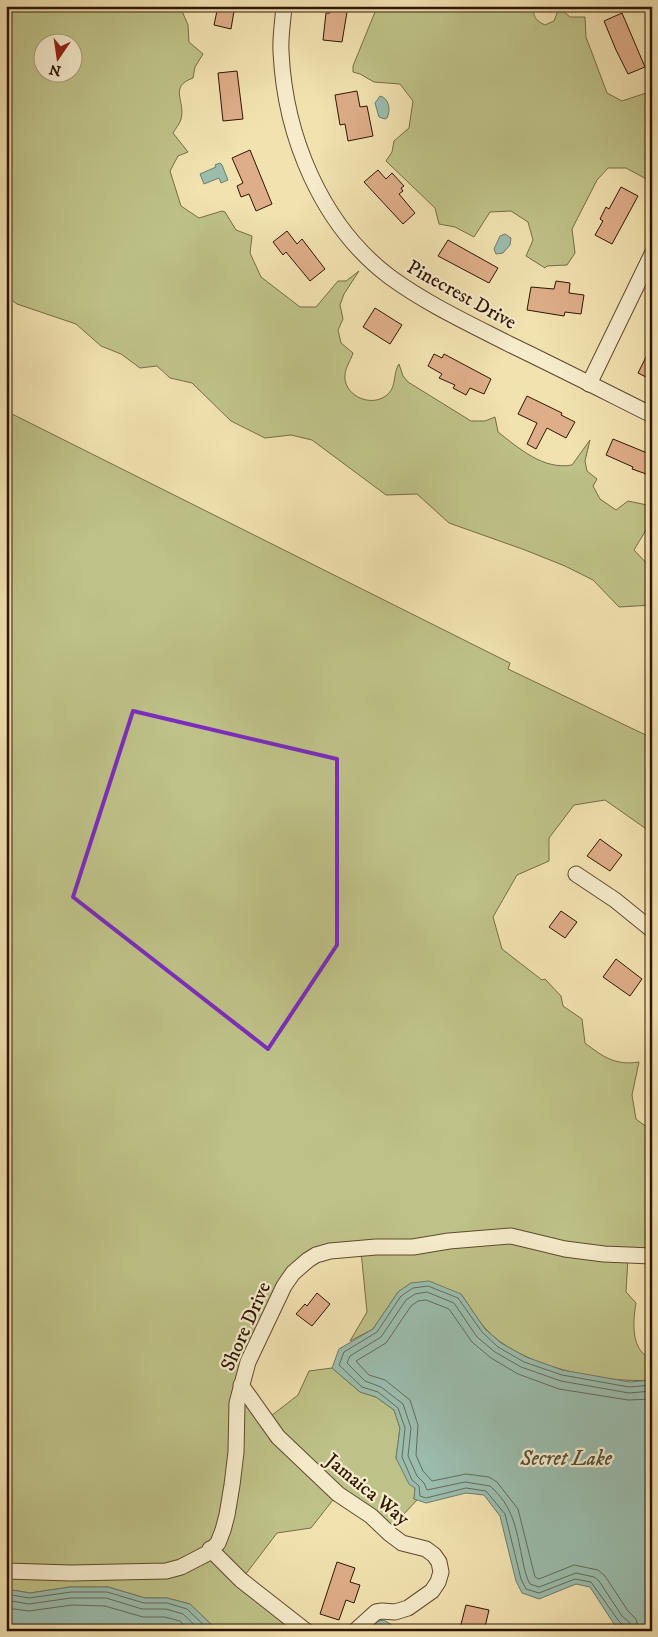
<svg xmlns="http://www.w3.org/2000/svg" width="658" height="1637" font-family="'IM FELL DW Pica',serif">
<rect width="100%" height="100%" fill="#f1e2b0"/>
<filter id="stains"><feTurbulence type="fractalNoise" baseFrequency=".004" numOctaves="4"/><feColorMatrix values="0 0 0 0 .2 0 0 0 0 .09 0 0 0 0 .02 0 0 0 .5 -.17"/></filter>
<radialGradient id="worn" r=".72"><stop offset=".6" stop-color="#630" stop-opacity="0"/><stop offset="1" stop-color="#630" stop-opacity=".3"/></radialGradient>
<g fill="#bec288" stroke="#776c44" fill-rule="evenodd">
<path d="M 6,6 L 182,6 L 182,11 L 188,25 L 189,42 L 203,54 L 195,67 L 193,78 C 168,87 186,101 181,119 C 180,124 175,129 173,133 L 188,152 L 178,156 L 170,171 L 181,206 L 199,218 L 222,211 L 225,212 L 236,230 L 252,236 L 250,253 L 261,277 L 300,307 L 316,307 L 338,281 L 346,281 L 359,271 L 344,294 L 340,305 L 343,319 L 338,330 L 341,343 L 353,353 C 351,360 345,368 345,375 C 343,394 368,407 384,397 C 398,389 392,374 399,364 L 403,376 L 408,382 L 471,421 L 485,421 L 495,417 L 498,432 C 520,449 543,470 572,465 L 590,440 L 585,461 L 587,471 L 597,479 L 593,486 L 600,499 L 616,510 L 628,501 L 652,506 L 652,520 L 634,550 L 652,569 L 652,605 L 619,607 L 593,580 L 565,566 L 525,550 L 449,523 L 417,494 L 386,495 L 312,440 L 291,435 L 265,438 L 231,421 L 192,383 L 170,378 L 157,366 L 140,368 L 121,354 L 101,346 L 76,324 L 17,304 L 6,296 ZM 42,42 L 72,42 L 72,72 L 42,72 Z"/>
<path d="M 373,6 L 534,6 C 532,16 536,21 545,25 L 554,21 L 559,8 L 570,17 L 585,17 L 586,37 L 607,93 L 622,101 L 652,91 L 652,182 L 626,168 L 608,168 L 597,180 L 572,229 L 575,253 L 567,265 L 547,266 L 545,268 L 526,256 L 533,240 L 528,222 L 511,211 L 490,212 L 474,237 L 455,227 L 439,224 L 435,208 L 386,161 L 392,152 L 394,141 L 409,128 L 413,101 L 400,84 L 374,82 L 360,74 L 353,72 L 353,66 L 375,12 Z"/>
<path d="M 6,411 L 510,663 L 508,669 L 652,738 L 652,833 L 605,800 L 574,805 L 549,838 L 549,861 L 517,875 L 493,917 L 502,949 L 542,980 L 545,979 L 561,996 L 563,1006 L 582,1019 L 585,1043 C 602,1056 615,1066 639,1062 L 632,1095 L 636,1119 L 652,1131 L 652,1258 L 628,1258 L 626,1292 L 636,1303 C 633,1321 630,1351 652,1359 L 652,1380 C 604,1384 518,1366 485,1328 C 476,1318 469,1305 461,1294 L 411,1283 L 398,1292 L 373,1329 L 350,1341 L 367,1312 L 361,1251 L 304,1265 L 243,1377 L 267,1419 L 298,1395 L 309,1371 L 332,1368 L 360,1392 L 376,1397 L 394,1410 L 400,1428 L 396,1458 L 415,1488 L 414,1499 L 417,1500 L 390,1529 L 336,1496 L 311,1528 L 277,1533 L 245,1575 L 303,1631 L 218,1631 L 190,1604 L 167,1598 L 145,1598 L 108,1587 L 70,1587 L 30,1593 L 6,1589 Z"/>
</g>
<g fill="#9bbdae" stroke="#707a69">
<path d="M 380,96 C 389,98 391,110 387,118 L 385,119 L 379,117 L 375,103 Z"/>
<polygon points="220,163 222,165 228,180 221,183 219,178 204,184 200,174 216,167 215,165"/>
<polygon points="505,234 511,238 510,245 503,253 496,254 494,249 500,236"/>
<polygon points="429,1281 461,1294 485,1329 501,1343 526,1357 562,1370 630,1382 652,1380 652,1631 623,1631 614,1624 590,1587 576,1584 539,1599 522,1593 516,1581 500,1516 484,1495 466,1493 426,1503 414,1499 415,1488 409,1484 396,1458 400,1428 394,1410 376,1397 360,1392 332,1368 339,1349 373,1329 398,1292 411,1283"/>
<polygon points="70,1587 108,1587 145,1598 167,1598 190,1604 218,1631 6,1631 6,1589 30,1593"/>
<polygon points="384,1620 401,1631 368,1631 374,1622"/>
</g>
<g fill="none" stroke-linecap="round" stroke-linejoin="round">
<g stroke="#666a58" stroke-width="1">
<polyline points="6,1594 29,1598 71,1592 107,1592 144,1603 167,1603 187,1609 210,1631"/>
<polyline points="6,1600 29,1604 71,1598 106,1598 142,1609 166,1609 183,1614 201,1631"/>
<polyline points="6,1608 29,1611 72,1605 105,1606 143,1617 165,1617 180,1621 190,1631"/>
<polyline points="625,1631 624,1626 618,1620 591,1582 575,1579 539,1593 526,1589 521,1579 505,1514 486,1491 466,1488 426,1498 420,1496 419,1486 412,1480 402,1457 405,1428 398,1408 378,1392 362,1387 339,1365 344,1352 377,1332 401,1296 413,1288 428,1286 458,1298 482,1332 498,1347 524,1362 562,1375 629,1387 652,1385"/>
<path d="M 631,1631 L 630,1623 L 622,1616 L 599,1581 L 594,1577 L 576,1573 L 539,1587 L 530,1584 C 525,1575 524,1566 522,1557 C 516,1528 513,1506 490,1486 L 465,1482 L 427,1490 L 424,1483 L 417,1476 L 408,1456 L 411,1428 L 403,1404 L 381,1387 L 365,1381 L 347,1363 L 350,1356 L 381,1337 L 406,1300 L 415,1294 L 427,1292 L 454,1303 L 477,1337 L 495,1352 L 521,1367 L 561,1381 L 629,1393 L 652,1391"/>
<polyline points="639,1631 636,1619 628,1611 605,1576 598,1570 574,1565 539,1579 535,1577 518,1509 497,1482 489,1477 466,1474 432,1481 423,1471 416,1455 418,1425 410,1400 385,1380 369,1375 356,1361 386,1343 411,1306 418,1301 426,1300 449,1309 472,1342 491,1358 518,1374 559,1389 628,1400 652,1399"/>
</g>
</g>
<g fill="#dead89" stroke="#301601">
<polygon points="218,6 232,6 231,10 234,11 231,29 214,25"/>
<polygon points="331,6 348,6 342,42 323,40 326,13 330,13"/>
<polygon points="622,13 645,67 628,74 616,50 604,21"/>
<polygon points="237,71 243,119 223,121 218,73"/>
<polygon points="357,91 360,107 367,106 373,136 348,141 345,124 340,125 335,95"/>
<polygon points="250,150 272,204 256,211 249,194 241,197 237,186 243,183 232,158"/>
<polygon points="378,170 386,179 392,173 404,186 401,188 403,191 399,194 415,213 403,224 364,182"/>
<polygon points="621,187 638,196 612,244 595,235 603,221 600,219 606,207 609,209"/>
<polygon points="287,231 297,244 302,239 325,269 310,281 286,252 283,255 273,242"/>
<polygon points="448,240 498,268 489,283 438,256"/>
<polygon points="556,281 570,283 569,293 584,295 581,314 565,312 564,316 527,310 531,287 554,289"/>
<polygon points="375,308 402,325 390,344 363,327"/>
<polygon points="652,345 652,380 638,373"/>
<polygon points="434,354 442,358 444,354 491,379 484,394 470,388 466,395 453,388 455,385 439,378 442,374 428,366"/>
<polygon points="527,396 562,413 561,415 575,422 566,438 547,428 536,449 527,444 537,423 518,414"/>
<polygon points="613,439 652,455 652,476 632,469 633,467 606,455"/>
<polygon points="600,839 622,855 610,871 587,856"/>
<polygon points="561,911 577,922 565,938 549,927"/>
<polygon points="616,959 642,979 630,996 603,977"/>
<polygon points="317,1293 330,1304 312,1326 296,1314 305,1304 307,1306"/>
<polygon points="337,1562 355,1568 350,1582 360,1585 354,1603 346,1600 339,1620 320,1614"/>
<polygon points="466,1605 489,1610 484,1631 471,1631 460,1628"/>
</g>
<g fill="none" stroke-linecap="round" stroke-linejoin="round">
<g stroke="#60492d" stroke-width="17">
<g id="minor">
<path d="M 284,6 C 283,21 280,37 281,52 C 285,136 321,225 390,277 C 427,304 468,323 509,344 C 557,367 604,391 652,415"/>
<polyline points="589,384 652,254"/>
<polyline points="576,874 615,900 652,930"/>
<polyline points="241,1385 278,1437 338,1494 371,1516 390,1534 402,1543 426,1549 434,1555 439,1562 441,1572 438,1582 432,1591 408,1608 395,1612 382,1611 376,1612 355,1631"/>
<polyline points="210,1549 241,1580 306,1631"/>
<polyline points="6,1571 71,1573 166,1571 181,1567 208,1553 218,1543 223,1530 227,1515 232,1485 236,1452 237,1403 248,1362 284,1286 293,1273 308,1260 316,1255 330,1251 376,1247 413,1247 449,1241 511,1236 565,1249 604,1254 652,1256"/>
</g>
</g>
<use href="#minor" stroke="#f6eccc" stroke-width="15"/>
</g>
<path fill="none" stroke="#7b2cbf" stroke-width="4" stroke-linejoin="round" d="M 133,711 L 337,759 L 337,945 L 268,1049 L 73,897 Z"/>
<g text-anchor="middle" stroke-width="4.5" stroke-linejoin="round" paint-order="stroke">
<g font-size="20" fill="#301601" stroke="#f6eccc">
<text transform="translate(462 294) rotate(29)" y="7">Pinecrest Drive</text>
<text transform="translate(245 1326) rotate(-66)" y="7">Shore Drive</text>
<text transform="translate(368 1489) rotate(39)" y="7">Jamaica Way</text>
</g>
<g font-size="21" font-style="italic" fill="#55503e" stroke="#f6eccc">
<text x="566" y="1465">Secret Lake</text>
</g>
</g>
<rect width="658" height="1637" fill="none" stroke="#f1e2b0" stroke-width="25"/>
<rect x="8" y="8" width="643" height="1622" fill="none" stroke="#301601" stroke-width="2.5"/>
<rect x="12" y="12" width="633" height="1612" fill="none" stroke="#301601"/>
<g transform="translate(58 58) rotate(193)"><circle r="24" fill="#f6eccc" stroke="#a7967b"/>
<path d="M0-4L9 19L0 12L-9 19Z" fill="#8f2418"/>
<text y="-8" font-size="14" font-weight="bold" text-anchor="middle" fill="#301601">N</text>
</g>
<rect width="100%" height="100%" filter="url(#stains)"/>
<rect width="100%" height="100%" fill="url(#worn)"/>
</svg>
